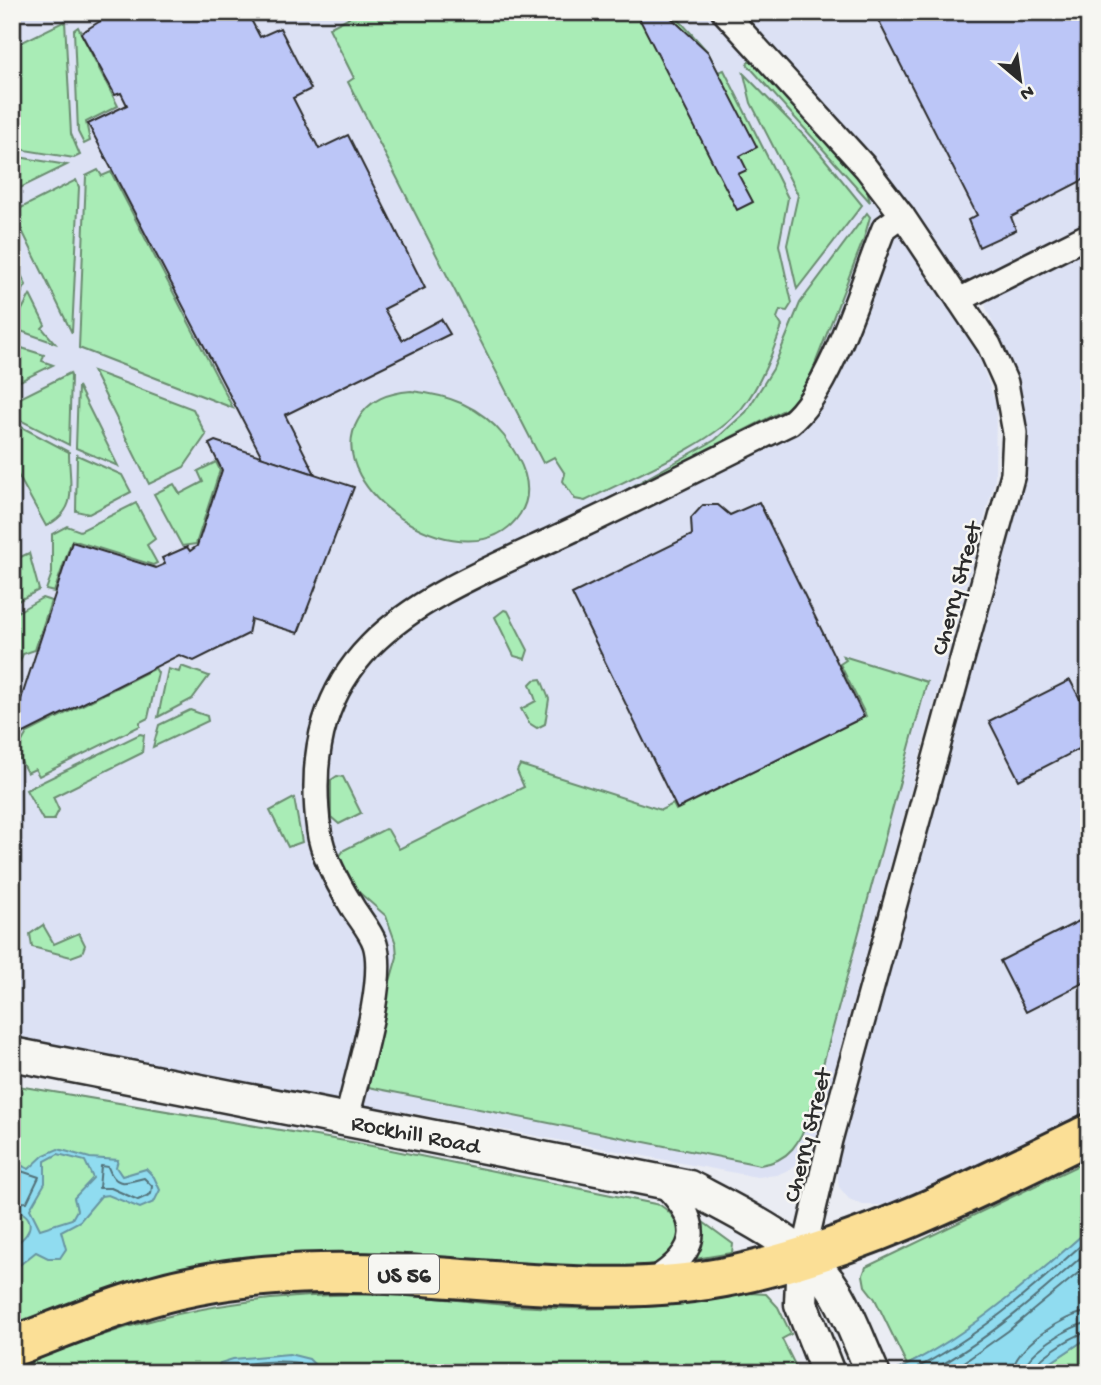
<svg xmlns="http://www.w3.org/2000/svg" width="1101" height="1385" font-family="'Gochi Hand',sans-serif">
<rect width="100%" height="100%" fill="#eaecf3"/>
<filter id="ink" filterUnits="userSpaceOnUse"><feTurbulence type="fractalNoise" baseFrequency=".0143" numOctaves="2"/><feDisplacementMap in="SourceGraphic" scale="14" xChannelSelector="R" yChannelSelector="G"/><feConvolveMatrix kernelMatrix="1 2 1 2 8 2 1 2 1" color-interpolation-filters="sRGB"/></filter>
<g filter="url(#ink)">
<g fill="#dce1f4">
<polygon points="12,12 1089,12 1089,234 959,301 996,404 995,480 819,1127 805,1157 790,1169 777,1175 757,1177 385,1108 347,1119 12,1045"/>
<polygon points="1089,247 1089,1113 912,1199 886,1205 863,1205 849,1199 839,1187 837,1171 844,1133 1024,486 1028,455 1020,389 985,305 991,296"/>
</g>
<g fill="#a9ecb6" stroke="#6a8c70" stroke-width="2">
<path d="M 359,12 L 672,12 L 708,52 L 718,72 L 724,70 L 788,198 L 779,245 L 792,303 L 787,311 L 780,310 L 777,318 L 782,326 C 772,354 761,384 742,408 C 712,445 629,478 585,501 L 575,499 L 563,481 L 565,474 L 554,457 L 543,463 L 348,82 L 354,78 L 329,28 Z"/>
<polygon points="65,21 71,134 80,155 74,158 12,148 12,47"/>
<polygon points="78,27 118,106 86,122 90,141 84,144 78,132 74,30"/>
<polygon points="751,59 866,186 870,202 747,64"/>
<polygon points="744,74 815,147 862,205 797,289 787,245 798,195 751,103"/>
<polygon points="12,156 67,165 12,192"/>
<polygon points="98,170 102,176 111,172 233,408 79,348 86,176"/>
<polygon points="76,180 79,187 72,333 13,212"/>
<polygon points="867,213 870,217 864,238 810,377 799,397 788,408 606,501 715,440 746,412 773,369 800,303"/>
<polygon points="12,257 26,285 12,310"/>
<polygon points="30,295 45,325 42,328 55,343 12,328"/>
<polygon points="12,345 44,355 42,361 53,365 12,385"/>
<polygon points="93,371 193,409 206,435 184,467 149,484"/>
<polygon points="70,373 71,376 69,445 12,416 12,402"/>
<polygon points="78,386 118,466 76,448"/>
<path d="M 411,391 C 449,395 480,406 504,436 C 521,459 537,488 520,514 C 472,588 318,491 358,420 C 369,399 389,393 411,391 Z"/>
<path d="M 12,422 L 69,452 C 69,486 80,509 46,526 L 18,475 L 12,478 Z"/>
<polygon points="77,455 122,475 131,492 89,514 76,511"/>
<polygon points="216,462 220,470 196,544 182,546 154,494 174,484 180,494 203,482 198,471"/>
<polygon points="136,503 155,539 147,545 157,563 153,565 72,540 54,592 46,590 52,573 52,534 67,526 80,531"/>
<polygon points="29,553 39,590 12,604 12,561"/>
<polygon points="42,598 51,601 35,650 23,654 18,665 12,663 12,615"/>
<polygon points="504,610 508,611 528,650 525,659 514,656 495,617"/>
<path d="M 843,656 L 927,682 L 809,1116 C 800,1142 790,1161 760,1165 L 368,1087 L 386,995 L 397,957 L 396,944 L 386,916 L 353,887 L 339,857 L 344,850 L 385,829 L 388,830 L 399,849 L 524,787 L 517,771 L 520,765 L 661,810 L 673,804 L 676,810 L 866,716 L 840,664 L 846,660 Z"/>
<polygon points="181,666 209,676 192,699 158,717 168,669 179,672"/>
<polygon points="155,668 158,673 148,718 140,722 140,726 39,776 35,769 27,773 16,752 27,733"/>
<polygon points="541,679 549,699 545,724 537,728 529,723 521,709 536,701 530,684 534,680"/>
<polygon points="190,710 207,716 208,721 153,747 159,725"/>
<polygon points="140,734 144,735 142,753 53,797 59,810 54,820 43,820 26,790"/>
<polygon points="337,776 343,777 361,813 339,824 331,817 331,780"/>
<polygon points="294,798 302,842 288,847 270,811"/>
<polygon points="43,925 54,944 79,933 85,945 82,953 71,957 32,947 30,934"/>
<path d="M 12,1085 L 357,1143 L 660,1205 C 677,1216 681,1229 676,1248 L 661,1263 L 628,1268 L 527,1266 L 400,1255 L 336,1253 L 281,1256 L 109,1290 L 12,1327 Z"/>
<path d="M 1089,1160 L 1089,1229 C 1033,1280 975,1332 907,1365 L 875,1299 L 865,1286 L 863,1275 L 866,1267 Z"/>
<polygon points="703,1222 733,1244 732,1253 695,1259"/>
<path d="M 749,1293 L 766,1294 L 778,1307 L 791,1334 L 782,1339 L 799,1373 L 367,1373 L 317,1367 L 215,1367 L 214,1373 L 12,1373 C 38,1357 70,1346 100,1336 C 194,1304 291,1292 391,1295 C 433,1296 475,1303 517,1306 C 594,1311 673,1310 749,1293 Z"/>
<polygon points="1089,1337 1089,1373 1035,1373"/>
</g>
<g fill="#90dcf0" stroke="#6895a1" stroke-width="2" fill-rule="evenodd">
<path d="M 58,1149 L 90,1158 L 118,1160 L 116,1167 L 122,1176 L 146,1169 L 154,1177 L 160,1190 L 154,1202 L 140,1208 L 108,1195 L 101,1196 L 80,1221 L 61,1231 L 66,1249 L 60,1258 L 48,1258 L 36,1252 L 12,1271 L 12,1246 C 32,1236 39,1215 12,1209 L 12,1153 L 18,1164 L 29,1169 L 44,1155 ZM 58,1154 L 85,1161 L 93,1178 L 74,1198 L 77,1210 L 72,1219 L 40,1229 L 30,1209 L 45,1183 L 45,1161 Z"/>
<path d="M 1089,1229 L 1089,1337 L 1035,1373 L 891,1373 C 966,1338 1027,1283 1089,1229 Z"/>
<polygon points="289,1354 309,1359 317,1367 367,1373 214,1373 220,1363 233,1359"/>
</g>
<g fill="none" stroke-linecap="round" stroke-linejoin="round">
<g stroke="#53727a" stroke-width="2">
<path d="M 101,1166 L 108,1167 C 116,1189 127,1182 144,1178 L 152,1186 L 151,1194 L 138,1200 L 111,1188 L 99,1188 Z"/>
<polyline points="12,1168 39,1177 27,1202 12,1203"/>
<path d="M 221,1373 C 230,1362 292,1358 305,1365 C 309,1367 311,1370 314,1373"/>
<path d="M 907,1373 C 975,1340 1033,1289 1089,1238"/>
<path d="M 927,1373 C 987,1341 1039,1295 1089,1250"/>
<polyline points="949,1373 1008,1331 1089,1264"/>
<path d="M 1012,1373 C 1013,1348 1065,1313 1089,1312"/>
<path d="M 1023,1373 C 1024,1354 1071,1324 1089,1323"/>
<path d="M 1032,1373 C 1034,1359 1075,1334 1089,1332"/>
</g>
</g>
<g fill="#bcc6f7" stroke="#2b2b2b" stroke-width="2">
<polygon points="115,12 247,12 260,37 280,28 311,89 293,98 319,149 348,135 425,288 384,309 402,340 441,319 450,334 285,415 315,474 262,457 88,124 127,105 121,93 115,95 81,33"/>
<polygon points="649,12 665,12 708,52 757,147 740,156 747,170 738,174 753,202 737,210 639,18"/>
<polygon points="889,12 1089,12 1089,177 1011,217 1016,230 979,247 968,220 977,215 877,18"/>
<polygon points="215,441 354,487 298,633 251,619 248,634 194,661 179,655 12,739 12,727 72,542 156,568 165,564 162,558 187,547 190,551 197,546 222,470 209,444"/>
<polygon points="759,502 864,717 677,809 572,594 692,535 691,518 703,505 718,505 730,515"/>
<polygon points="1070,680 1089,716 1089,744 1019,780 989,721"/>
<polygon points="1089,916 1089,980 1026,1012 1000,961"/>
</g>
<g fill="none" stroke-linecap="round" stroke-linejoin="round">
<g stroke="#2b2b2b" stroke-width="28">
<g id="street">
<polyline points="724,12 866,168 902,215 989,345 1006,383 1015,433 1013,474 830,1140 803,1256"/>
<polyline points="959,300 1089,235"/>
<path d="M 347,1119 C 356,1077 387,983 375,944 C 371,932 360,919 353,908 C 340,887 322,856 319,831 C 293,635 437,595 581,526 C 651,493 720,457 790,423 C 831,391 863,280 884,228 L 902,215"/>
<path d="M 654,1280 C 703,1249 702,1220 660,1181"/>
</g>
</g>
<g stroke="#2b2b2b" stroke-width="37">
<g id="secondary">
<path d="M 12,1054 L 689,1187 C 738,1213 808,1245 837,1294 C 851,1318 861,1347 873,1373"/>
<polyline points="803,1256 801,1304 828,1373"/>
</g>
</g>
<g stroke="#2b2b2b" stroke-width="44">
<path id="highway" d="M 12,1347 C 52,1332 92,1315 133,1302 C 192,1282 260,1274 321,1273 C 459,1270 599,1304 735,1275 C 860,1248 975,1190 1089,1134"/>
</g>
<use href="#street" stroke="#f6f6f2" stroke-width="23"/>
<use href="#secondary" stroke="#f6f6f2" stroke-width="32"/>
<use href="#highway" stroke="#fbdf96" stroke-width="38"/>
</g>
</g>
<g text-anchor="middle" stroke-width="5" stroke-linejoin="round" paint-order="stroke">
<rect fill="#f6f6f2" stroke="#686867" stroke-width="2" x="369" y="1254.5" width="70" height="39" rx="5"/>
<g font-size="23" font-weight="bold" fill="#2b2b2b">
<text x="404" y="1282">US 56</text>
</g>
<g font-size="24" fill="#2b2b2b" stroke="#f6f6f2">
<text transform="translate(955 588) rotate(-75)" y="8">Cherry Street</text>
<text transform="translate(416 1133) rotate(11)" y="8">Rockhill Road</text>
<text transform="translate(806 1135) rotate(-76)" y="8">Cherry Street</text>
</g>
</g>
<rect width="1101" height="1385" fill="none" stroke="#f6f6f2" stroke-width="42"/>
<rect x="21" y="21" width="1059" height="1343" fill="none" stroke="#2b2b2b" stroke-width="2.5" filter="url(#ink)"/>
<g transform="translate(1020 80) rotate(151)" stroke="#f6f6f2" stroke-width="5" paint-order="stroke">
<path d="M0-5L12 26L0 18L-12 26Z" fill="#2b2b2b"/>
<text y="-10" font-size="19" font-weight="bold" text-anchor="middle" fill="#2b2b2b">N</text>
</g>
</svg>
